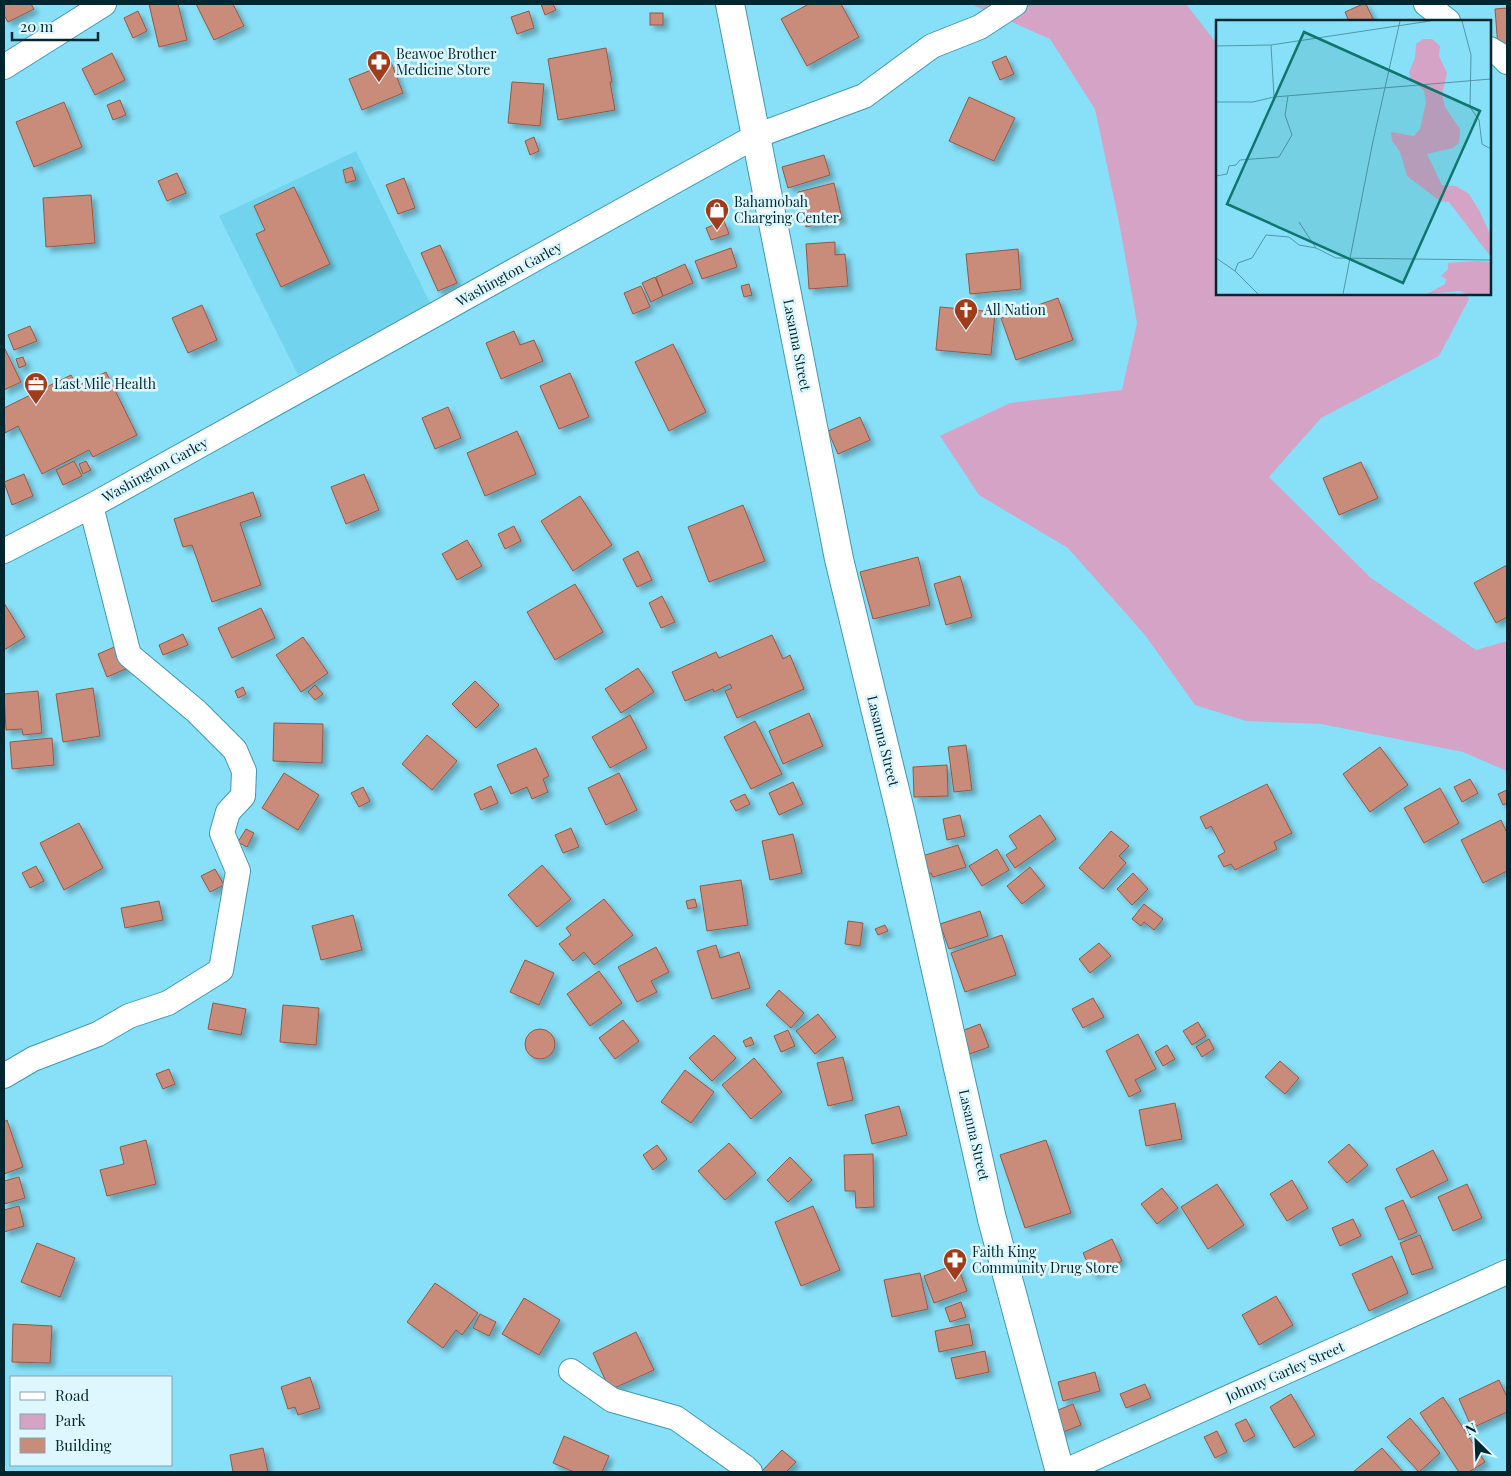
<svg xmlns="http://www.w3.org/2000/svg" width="1511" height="1476" font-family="'Playfair Display',serif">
<defs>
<filter id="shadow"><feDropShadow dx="4.5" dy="4.5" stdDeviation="2.5" flood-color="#0004"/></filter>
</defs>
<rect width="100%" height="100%" fill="#88e0f8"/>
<polygon fill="#71d3ed" points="356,151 432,307 298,375 219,216"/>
<polygon fill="#d4a3c6" points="971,4 1186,4 1217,44 1217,294 1466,294 1469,299 1439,356 1321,418 1269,477 1371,578 1476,650 1507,641 1507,771 1463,752 1321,724 1246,721 1195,705 1145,635 1068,548 979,495 940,436 1010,403 1122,390 1137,323 1119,222 1095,109 1050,39"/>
<g fill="#ca8c7a" stroke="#975643" filter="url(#shadow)">
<polygon points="4,4 31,4 34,9 8,22 4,15"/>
<polygon points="149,4 178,4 187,40 159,47"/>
<polygon points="196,4 233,4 244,26 214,40"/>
<polygon points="541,4 553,4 556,10 545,15"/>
<polygon points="809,4 841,4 859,37 807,66 781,19"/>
<polygon points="1363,4 1366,4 1374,21 1349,21 1345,12"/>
<polygon points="1507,8 1507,46 1498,47 1495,9"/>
<polygon points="138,11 147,31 133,38 124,18"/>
<polygon points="529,11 534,28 517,34 511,17"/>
<rect x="650" y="13" width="13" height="12"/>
<polygon points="606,48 612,82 610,82 615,110 558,120 548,59"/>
<polygon points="112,53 125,80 95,95 82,69"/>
<polygon points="1006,56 1014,74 1000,80 992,62"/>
<polygon points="391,62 403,93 362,110 349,79"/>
<polygon points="512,82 544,84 540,126 508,123"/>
<polygon points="969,97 1015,118 994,161 949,141"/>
<polygon points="120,100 126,115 113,120 107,105"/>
<polygon points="64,102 82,147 34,167 16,122"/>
<polygon points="534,137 539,151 530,155 525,141"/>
<polygon points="824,155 830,175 788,188 782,167"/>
<polygon points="352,167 356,180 346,183 343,170"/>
<polygon points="177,173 186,193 167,201 158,181"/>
<polygon points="404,178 415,208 398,214 386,185"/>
<polygon points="834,183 842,219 806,227 798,192"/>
<polygon points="294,187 330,264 281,287 256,234 265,230 254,206"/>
<polygon points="91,195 95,243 46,247 43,198"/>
<polygon points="724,221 729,234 711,240 706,228"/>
<polygon points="835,242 835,255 845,254 848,286 809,289 806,244"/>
<polygon points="440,245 457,283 438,291 421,253"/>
<polygon points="731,248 737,267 702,279 695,261"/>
<polygon points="1018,249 1021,289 970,294 966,254"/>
<polygon points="685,264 693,283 663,296 656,277"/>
<polygon points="655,277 663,296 651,302 642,283"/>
<polygon points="749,284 752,295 744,297 741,286"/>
<polygon points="641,286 650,307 633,314 624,293"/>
<polygon points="1058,298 1073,340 1016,360 1001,318"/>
<polygon points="202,305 217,340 188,353 172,318"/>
<polygon points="940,307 995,312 991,355 936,350"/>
<polygon points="30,326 37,341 14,350 8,335"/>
<polygon points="514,331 520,345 534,340 543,361 501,379 486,343"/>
<polygon points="673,344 706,412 669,431 635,362"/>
<polygon points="4,347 21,382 4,390"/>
<polygon points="23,357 26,365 19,368 16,359"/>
<polygon points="106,372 137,435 93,457 89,450 42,474 18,426 5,433 4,408 71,375 77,386"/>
<polygon points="570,373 589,417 559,429 540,386"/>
<polygon points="448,407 461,438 435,449 422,418"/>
<polygon points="860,417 870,440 838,454 828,431"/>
<polygon points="517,431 536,474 485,496 467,453"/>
<polygon points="74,461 82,476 63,485 56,470"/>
<polygon points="86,461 91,470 83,474 79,464"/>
<polygon points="1361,462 1378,498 1339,515 1323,478"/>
<polygon points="24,474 33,496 12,505 4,482"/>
<polygon points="364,474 379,510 346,524 331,487"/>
<polygon points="253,492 261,516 240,523 261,585 212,602 192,545 183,547 174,519"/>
<polygon points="580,496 612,545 573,571 541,521"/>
<polygon points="743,505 765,561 709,582 688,527"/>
<polygon points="514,526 521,541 505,549 498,534"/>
<polygon points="467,540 482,566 457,580 442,554"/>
<polygon points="638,551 652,580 637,587 623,559"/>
<polygon points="918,557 930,605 873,619 860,572"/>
<polygon points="1507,565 1507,617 1496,623 1474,583"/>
<polygon points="960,576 972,617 946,625 934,584"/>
<polygon points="575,584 603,632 555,660 527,612"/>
<polygon points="662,596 675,622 661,628 649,603"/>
<polygon points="4,603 25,637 4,650"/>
<polygon points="261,608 275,638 232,658 218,628"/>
<polygon points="183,634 188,645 163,655 159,645"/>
<polygon points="772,635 783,659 790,655 804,689 737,718 725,691 732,688 730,684 714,692 713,689 685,701 672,672 716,652 719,658"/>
<polygon points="303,637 328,673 301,692 276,655"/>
<polygon points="119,645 128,668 107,677 98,654"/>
<polygon points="638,668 654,692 621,713 605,689"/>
<polygon points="475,681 499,705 476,728 452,704"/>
<polygon points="315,685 323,694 315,700 308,692"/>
<polygon points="243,687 246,694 238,698 235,691"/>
<polygon points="93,688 100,736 63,742 56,694"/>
<polygon points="38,691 42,733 23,735 22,729 6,730 4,694"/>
<polygon points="809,713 823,746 783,764 769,731"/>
<polygon points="630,715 647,748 610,768 592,737"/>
<polygon points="755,721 782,774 751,789 724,737"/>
<polygon points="274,723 323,724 322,763 273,761"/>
<polygon points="427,735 457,761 432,790 402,764"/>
<polygon points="52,738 54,765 12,769 10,742"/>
<polygon points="966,745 972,790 954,792 948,747"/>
<polygon points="1380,747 1408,785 1370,812 1343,774"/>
<polygon points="536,748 549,776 543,779 548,792 532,799 527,787 511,794 497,765"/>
<polygon points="947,765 948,796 914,797 913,767"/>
<polygon points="284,773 319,795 298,830 262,808"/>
<polygon points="619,773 637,810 606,825 588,788"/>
<polygon points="1470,779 1478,793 1462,802 1454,787"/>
<polygon points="793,782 803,804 779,815 769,793"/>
<polygon points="1267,784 1292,833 1274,842 1277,849 1235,870 1231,864 1224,867 1218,856 1225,852 1211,826 1206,829 1200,817"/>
<polygon points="491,786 498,803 481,810 474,794"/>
<polygon points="363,787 370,801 359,807 351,793"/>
<polygon points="1440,788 1459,823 1424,843 1404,808"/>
<polygon points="1507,790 1507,803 1503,805 1498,794"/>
<polygon points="745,794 750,804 736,811 730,801"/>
<polygon points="960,815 965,836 947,840 943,819"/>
<polygon points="1040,815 1056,839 1015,868 1006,855 1017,848 1009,836"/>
<polygon points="1501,820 1507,833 1507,871 1483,883 1461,840"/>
<polygon points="79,823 103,868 64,890 40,843"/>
<polygon points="571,828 579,847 563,853 555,835"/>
<polygon points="246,829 254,833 247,847 238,842"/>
<polygon points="1111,831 1129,846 1119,856 1126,863 1103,889 1079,868"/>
<polygon points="793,834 802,873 770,880 762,841"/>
<polygon points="958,845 966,867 933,877 931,873 925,875 919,857"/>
<polygon points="997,849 1009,870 982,886 969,866"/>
<polygon points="542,865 571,899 537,927 508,895"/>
<polygon points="36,866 44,881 30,888 22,873"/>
<polygon points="1030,867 1045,886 1022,904 1007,886"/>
<polygon points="215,869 224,885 210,892 201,876"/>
<polygon points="1133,873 1148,889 1132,905 1117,889"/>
<polygon points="741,880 748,925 707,931 700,886"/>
<polygon points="604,899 633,935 594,965 584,952 573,961 559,944 571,935 566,928"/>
<polygon points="695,899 697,907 688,909 686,901"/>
<polygon points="159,901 163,920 125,928 121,908"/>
<polygon points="1144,904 1163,919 1154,930 1144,922 1141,926 1132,919"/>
<polygon points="980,911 988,936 949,949 940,924"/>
<polygon points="353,915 362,950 321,960 312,926"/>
<polygon points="848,921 863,923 860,946 845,944"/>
<polygon points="885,925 888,931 878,935 875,929"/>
<polygon points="1002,935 1016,975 965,992 951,953"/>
<polygon points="1099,943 1111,956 1090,973 1079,959"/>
<polygon points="716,945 720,958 739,952 750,988 712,999 697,951"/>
<polygon points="656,947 669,972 651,981 657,992 637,1002 618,967"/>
<polygon points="525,960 554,973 539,1005 510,992"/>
<polygon points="599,971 622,1003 590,1026 567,994"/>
<polygon points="779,990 804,1013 791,1028 766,1005"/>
<polygon points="1093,998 1104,1017 1083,1028 1072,1009"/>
<polygon points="213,1003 246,1009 241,1035 208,1029"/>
<polygon points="283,1005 319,1008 316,1045 280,1042"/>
<polygon points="818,1014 836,1037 815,1054 796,1031"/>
<polygon points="623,1020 639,1041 615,1059 599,1038"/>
<polygon points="1198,1022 1206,1036 1192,1045 1183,1031"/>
<polygon points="980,1024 989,1047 967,1055 959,1032"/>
<circle cx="540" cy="1044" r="15"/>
<polygon points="788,1030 795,1046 781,1052 774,1036"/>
<polygon points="1138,1034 1156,1069 1135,1080 1141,1091 1129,1097 1106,1051"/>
<polygon points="714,1035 736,1058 712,1081 689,1058"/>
<polygon points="751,1037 754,1044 746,1047 743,1041"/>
<polygon points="1209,1039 1214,1049 1202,1057 1196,1047"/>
<polygon points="1167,1045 1175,1059 1163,1066 1155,1052"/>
<polygon points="843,1057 853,1100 828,1106 817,1063"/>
<polygon points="754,1058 782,1092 751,1119 722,1085"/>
<polygon points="1280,1061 1299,1078 1285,1094 1265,1077"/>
<polygon points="169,1069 175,1084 163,1089 156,1074"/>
<polygon points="685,1070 714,1092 691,1123 661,1102"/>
<polygon points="1175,1103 1182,1139 1146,1146 1139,1110"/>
<polygon points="899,1106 907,1135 872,1144 865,1115"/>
<polygon points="7,1120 23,1167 4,1174 4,1122"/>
<polygon points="146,1140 156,1184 107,1196 100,1170 124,1164 120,1147"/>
<polygon points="1046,1140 1071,1213 1025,1228 1000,1155"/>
<polygon points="729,1143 756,1173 725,1200 698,1171"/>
<polygon points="1349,1144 1368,1165 1347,1183 1328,1162"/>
<polygon points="657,1145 667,1159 653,1170 643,1155"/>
<polygon points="1433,1150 1448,1180 1411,1198 1396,1169"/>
<polygon points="873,1154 874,1207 856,1208 855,1191 845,1191 844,1155"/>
<polygon points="790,1157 812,1180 788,1202 767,1180"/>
<polygon points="19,1177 25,1198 4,1204 4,1181"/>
<polygon points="1292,1180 1308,1208 1287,1221 1270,1194"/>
<polygon points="1217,1184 1244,1225 1208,1249 1181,1207"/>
<polygon points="1467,1184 1482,1218 1453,1231 1438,1197"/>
<polygon points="1162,1188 1178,1208 1157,1224 1141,1204"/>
<polygon points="1403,1200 1417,1232 1399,1240 1385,1208"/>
<polygon points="19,1206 24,1226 4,1232 4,1210"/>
<polygon points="813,1206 840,1270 801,1286 775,1222"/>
<polygon points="1353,1219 1361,1236 1340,1246 1332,1228"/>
<polygon points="1420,1235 1433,1268 1412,1275 1400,1243"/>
<polygon points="1112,1239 1122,1261 1093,1275 1083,1253"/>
<polygon points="37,1243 75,1258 60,1297 21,1282"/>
<polygon points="1392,1256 1408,1293 1369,1311 1352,1274"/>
<polygon points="957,1264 967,1291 934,1303 924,1276"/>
<polygon points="920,1273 928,1309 892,1317 884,1280"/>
<polygon points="435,1283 478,1313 462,1335 456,1330 443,1348 407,1322"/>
<polygon points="1276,1296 1293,1325 1259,1345 1242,1315"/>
<polygon points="524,1298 560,1320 539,1355 502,1334"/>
<polygon points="961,1302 966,1317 950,1322 945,1308"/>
<polygon points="480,1314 496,1322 489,1336 473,1328"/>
<polygon points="13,1324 52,1326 50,1363 12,1362"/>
<polygon points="969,1324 973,1345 939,1352 935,1331"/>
<polygon points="636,1332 654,1370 610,1390 593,1353"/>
<polygon points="985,1351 989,1372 956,1379 951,1358"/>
<polygon points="1095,1372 1100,1391 1063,1401 1058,1382"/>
<polygon points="310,1377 320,1408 298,1415 295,1407 288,1409 281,1387"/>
<polygon points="1499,1380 1507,1397 1507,1412 1472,1428 1459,1399"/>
<polygon points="1145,1384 1151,1398 1126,1408 1120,1394"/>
<polygon points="1291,1394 1315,1435 1294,1448 1270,1407"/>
<polygon points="1443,1397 1485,1462 1469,1472 1459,1472 1420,1413"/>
<polygon points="1073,1404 1081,1425 1056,1435 1048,1414"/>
<polygon points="1410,1418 1440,1453 1419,1472 1387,1437"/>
<polygon points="1246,1419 1255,1436 1244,1442 1235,1424"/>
<polygon points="1217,1431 1227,1452 1215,1458 1204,1437"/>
<polygon points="564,1436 609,1456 602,1472 574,1472 553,1463"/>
<polygon points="263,1448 268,1472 233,1472 230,1455"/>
<polygon points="1382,1448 1403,1472 1353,1472"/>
<polygon points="782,1450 796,1462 786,1472 761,1472"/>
</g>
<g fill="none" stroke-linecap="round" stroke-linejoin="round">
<g stroke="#3f99b0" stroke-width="26">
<g id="street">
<polyline points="1426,4 1448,21"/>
<polyline points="1490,49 1500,55 1507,62"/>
<polyline points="4,67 104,4"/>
<polyline points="4,551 91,506 756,136 864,96 932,46 980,27 1015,4"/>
<polyline points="4,1076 33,1059 98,1034 129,1016 168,1003 221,970 238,871 222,833 228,812 243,796 244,771 235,750 196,711 129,655 91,506"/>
<polyline points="571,1371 612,1400 676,1418 745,1467 750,1472"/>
<polyline points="1063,1472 1507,1272"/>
</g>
</g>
<g stroke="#3f99b0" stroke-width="30">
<polyline id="secondary" points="730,4 839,559 901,815 992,1219 1060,1472"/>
</g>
<use href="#street" stroke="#fff" stroke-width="24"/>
<use href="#secondary" stroke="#fff" stroke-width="28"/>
</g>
<defs>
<g id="pharmacy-pin" transform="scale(1.25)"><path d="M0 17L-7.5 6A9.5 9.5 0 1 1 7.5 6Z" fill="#a23b19" stroke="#def7fe"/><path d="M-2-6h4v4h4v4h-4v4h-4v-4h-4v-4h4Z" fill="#fff"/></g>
<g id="shop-pin" transform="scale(1.25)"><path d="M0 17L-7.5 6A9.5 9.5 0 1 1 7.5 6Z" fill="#a23b19" stroke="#def7fe"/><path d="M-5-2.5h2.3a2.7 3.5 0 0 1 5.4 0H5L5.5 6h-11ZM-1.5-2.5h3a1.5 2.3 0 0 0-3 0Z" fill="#fff"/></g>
<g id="church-pin" transform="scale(1.25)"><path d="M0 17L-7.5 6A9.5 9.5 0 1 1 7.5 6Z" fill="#a23b19" stroke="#def7fe"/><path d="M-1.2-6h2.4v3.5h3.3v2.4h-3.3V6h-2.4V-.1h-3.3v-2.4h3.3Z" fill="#fff"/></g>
<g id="office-pin" transform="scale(1.25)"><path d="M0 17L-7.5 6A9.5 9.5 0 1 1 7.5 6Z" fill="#a23b19" stroke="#def7fe"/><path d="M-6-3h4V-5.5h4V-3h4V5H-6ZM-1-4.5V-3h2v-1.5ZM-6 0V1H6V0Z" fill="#fff"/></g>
</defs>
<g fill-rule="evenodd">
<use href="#pharmacy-pin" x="379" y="62"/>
<use href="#shop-pin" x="717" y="210"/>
<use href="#church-pin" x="966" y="310"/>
<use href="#office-pin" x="36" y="384"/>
<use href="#pharmacy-pin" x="955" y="1260"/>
</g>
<g text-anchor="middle" stroke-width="5" stroke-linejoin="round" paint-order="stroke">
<g font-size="14" fill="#00262f" stroke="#def7fe" text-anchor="start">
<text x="396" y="59">Beawoe Brother<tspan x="396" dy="16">Medicine Store</tspan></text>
<text x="734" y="207">Bahamobah<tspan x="734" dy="16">Charging Center</tspan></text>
<text x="984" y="315">All Nation</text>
<text x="54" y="389">Last Mile Health</text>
<text x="972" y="1257">Faith King<tspan x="972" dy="16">Community Drug Store</tspan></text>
</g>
<g font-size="14" fill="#00262f" stroke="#def7fe">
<text transform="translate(509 274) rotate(-29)" y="5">Washington Garley</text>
<text transform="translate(797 345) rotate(79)" y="5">Lasanna Street</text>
<text transform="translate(155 470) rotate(-29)" y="5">Washington Garley</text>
<text transform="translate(883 741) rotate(76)" y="5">Lasanna Street</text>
<text transform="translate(974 1135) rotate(77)" y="5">Lasanna Street</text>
<text transform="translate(1285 1372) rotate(-24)" y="5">Johnny Garley Street</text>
</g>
</g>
<g transform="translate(1216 20)">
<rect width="275" height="275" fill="#88e0f8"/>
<path d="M 207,19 L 216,19 L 224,26 L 223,36 L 231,53 L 226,74 L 229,87 L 244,109 L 243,123 L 237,128 L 211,134 L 226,165 L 240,166 L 253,174 L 263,190 L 275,216 L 275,237 L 233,182 L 224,181 L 191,156 L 184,132 L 176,121 L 175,112 L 198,116 L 204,109 L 210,82 L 208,71 L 194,58 L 193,52 L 199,38 L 200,24 ZM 261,241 L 275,242 L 275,274 L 252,274 L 243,271 L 211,274 L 229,264 L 230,259 L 225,256 L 232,249 L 232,243 Z" fill="#d4a3c6"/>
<path fill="none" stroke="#5296a8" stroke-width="1" d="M 246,1 L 255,35 L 254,87 L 263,100 L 266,124 L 275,129M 55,25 L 58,77M 0,26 L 55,25 L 214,1M 0,82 L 37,82 L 58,77 L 275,59M 0,156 L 11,154 L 13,146 L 20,145 L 24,140 L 63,137 L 76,115 L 69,95 L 72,76M 83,202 L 100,228M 0,238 L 19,251 L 42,274M 19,251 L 22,243 L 36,238 L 50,215 L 73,217 L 83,225 L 100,228 L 120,238 L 275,240M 127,274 L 157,121 L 184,1"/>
<path fill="#0f766e" fill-opacity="0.15" stroke="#0f766e" stroke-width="2.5" d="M 88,12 L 264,91 L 187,263 L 11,184 Z"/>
<rect width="275" height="275" fill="none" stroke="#00262f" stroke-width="2.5"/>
</g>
<rect width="1511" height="1476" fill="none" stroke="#00262f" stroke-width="10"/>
<rect x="10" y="1376" width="162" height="90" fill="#def7fe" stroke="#85a3ab"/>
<rect x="20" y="1392" width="25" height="8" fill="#ffffff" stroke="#85a3ab"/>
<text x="55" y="1401" font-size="15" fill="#00262f">Road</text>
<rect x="20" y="1414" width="25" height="15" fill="#d4a3c6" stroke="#85a3ab"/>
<text x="55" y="1426" font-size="15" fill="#00262f">Park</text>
<rect x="20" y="1438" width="25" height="15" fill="#ca8c7a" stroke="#85a3ab"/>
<text x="55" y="1451" font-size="15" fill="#00262f">Building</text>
<g transform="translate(1476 1441) rotate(336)" stroke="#def7fe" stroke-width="4" paint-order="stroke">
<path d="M0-4L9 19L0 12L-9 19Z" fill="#00262f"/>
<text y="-8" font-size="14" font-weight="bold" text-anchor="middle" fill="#00262f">N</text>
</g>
<path d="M12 32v8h86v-8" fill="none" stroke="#00262f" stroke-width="2.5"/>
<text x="20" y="32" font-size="15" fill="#00262f" stroke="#def7fe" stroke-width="4" paint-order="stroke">20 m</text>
</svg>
